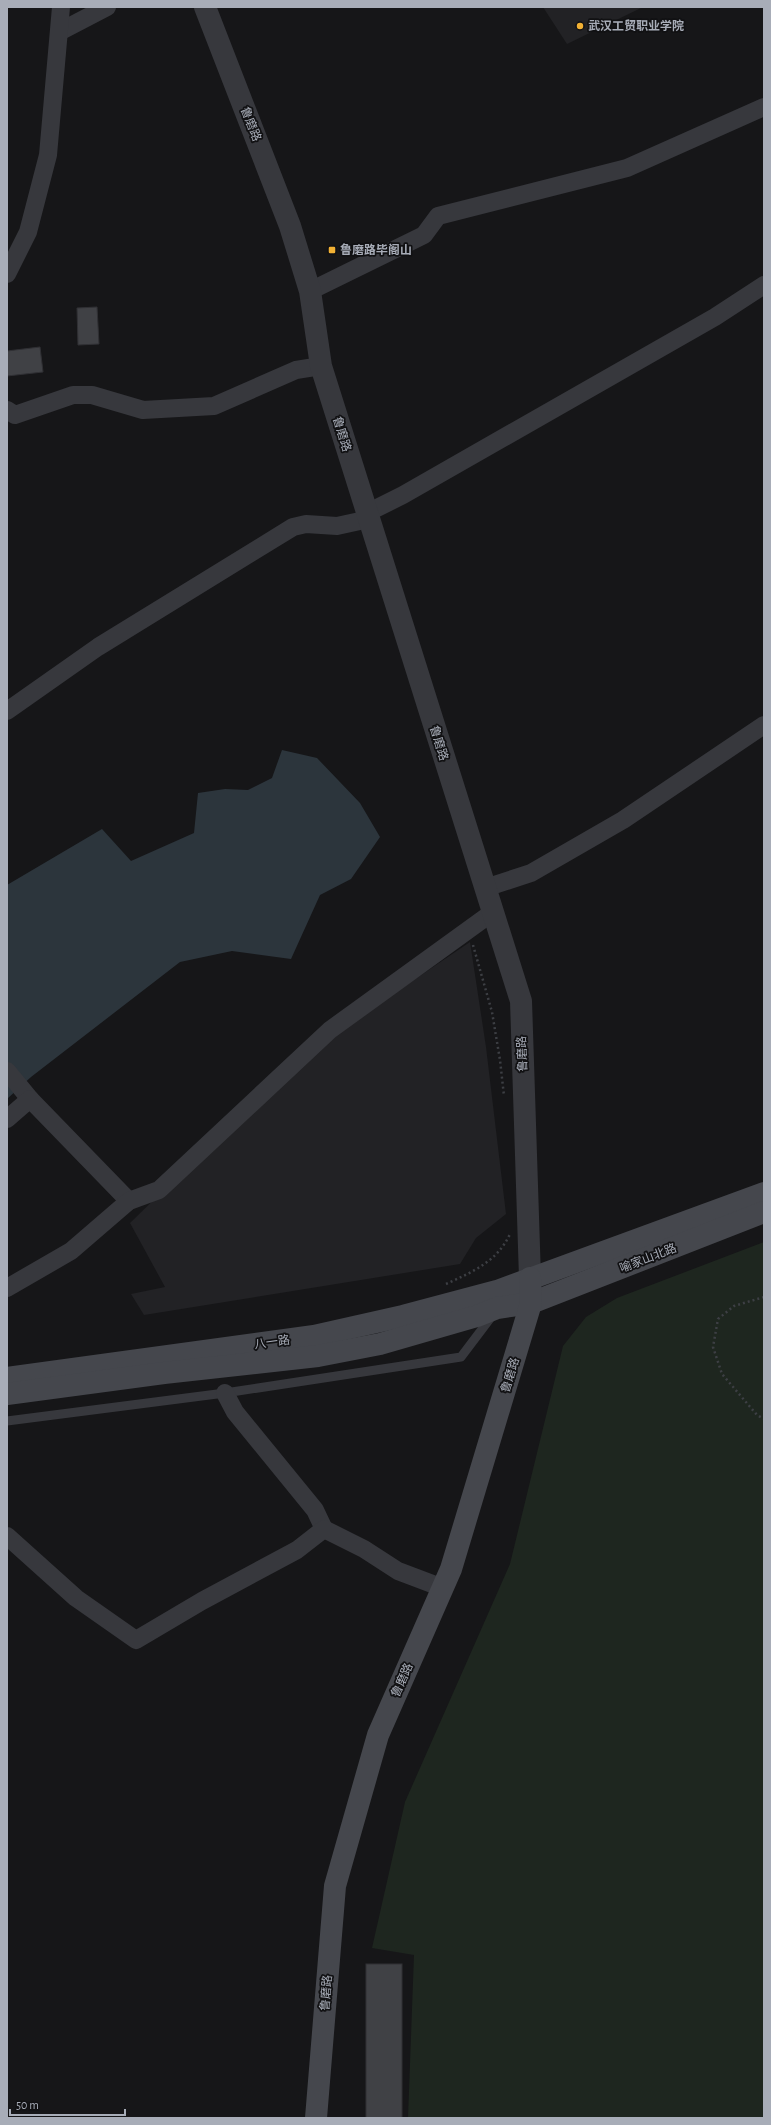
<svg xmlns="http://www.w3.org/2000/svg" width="771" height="2125" font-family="'Alegreya Sans','Noto Sans SC',sans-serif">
<rect width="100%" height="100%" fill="#161618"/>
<g fill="#222225">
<polygon points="543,7 643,7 567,44"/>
<polygon points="470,942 486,1047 506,1214 476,1238 460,1264 144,1315 131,1294 165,1287 130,1223 300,1057"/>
</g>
<polygon fill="#1e261f" points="764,1242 764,2118 408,2118 414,1955 372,1948 405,1802 510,1564 563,1346 586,1317 617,1298"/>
<polygon fill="#2c353c" points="282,750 317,758 360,803 380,837 351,879 320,895 291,959 232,951 180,962 31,1077 7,1099 7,885 102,829 131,861 194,833 198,793 225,789 248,790 272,778"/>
<g fill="#404145" stroke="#303034">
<polygon points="97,307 99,344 78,345 77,308"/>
<polygon points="40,347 43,372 7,376 7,351"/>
<rect x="366" y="1964" width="36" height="154"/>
</g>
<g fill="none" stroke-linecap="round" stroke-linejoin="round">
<g stroke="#3d3f44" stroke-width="2.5" stroke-dasharray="2 3" stroke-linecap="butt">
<polyline points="473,945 492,1012 500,1060 504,1096"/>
<path d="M 446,1284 C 472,1272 497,1262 510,1234"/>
<polyline points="764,1297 734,1306 718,1319 713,1347 722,1374 757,1415 764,1419"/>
</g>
<polyline stroke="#37383d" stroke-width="9" points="7,1421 225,1393 461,1357 492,1316"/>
<g stroke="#37383d" stroke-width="18">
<polyline points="59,32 107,7"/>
<polyline points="7,274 28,232 48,155 61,7"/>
<polyline points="310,291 424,235 438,216 627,168 764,107"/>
<polyline points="7,410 15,415 73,395 92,395 143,410 214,406 296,370 321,366"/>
<polyline points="367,513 403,495 715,317 764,285"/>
<polyline points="7,711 98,647 293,527 306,524 337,526 369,519"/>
<polyline points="485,888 531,873 623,820 764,725"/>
<polyline points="7,1071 30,1099"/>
<polyline points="7,1119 30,1099 129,1201"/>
<polyline points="7,1288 71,1251 129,1201 159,1190 330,1030 493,912"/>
<polyline points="225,1393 235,1412 315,1510 324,1529"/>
<polyline points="7,1536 76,1598 136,1640 202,1601 297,1550 324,1529 364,1549 398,1571 443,1588"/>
</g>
<polyline stroke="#37383d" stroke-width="22" points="205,7 290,226 310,291 321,366 521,1001 530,1278"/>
<g stroke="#45474d" stroke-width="22">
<polyline points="7,1378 314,1336 403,1316 497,1291 764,1193"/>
<polyline points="7,1394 164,1373 318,1356 380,1344 477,1316 497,1308 531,1303 764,1212"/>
<polyline points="316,2118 335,1886 378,1735 451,1569 531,1303 530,1278"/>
</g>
</g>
<g fill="#f2b134" stroke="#111113" stroke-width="1.5">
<circle cx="580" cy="26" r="4"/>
<rect x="328" y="246" width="8" height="8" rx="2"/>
</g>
<g text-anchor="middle" stroke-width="3.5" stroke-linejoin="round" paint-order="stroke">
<g font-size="12" font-weight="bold" fill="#a8adb8" stroke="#111113" text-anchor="start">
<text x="588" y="30">武汉工贸职业学院</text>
<text x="340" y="254">鲁磨路毕阁山</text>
</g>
<g font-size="12" fill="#a8adb8" stroke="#111113">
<text transform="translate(251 124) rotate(69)" y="4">鲁磨路</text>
<text transform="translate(342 434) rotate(73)" y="4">鲁磨路</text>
<text transform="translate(439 743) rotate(73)" y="4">鲁磨路</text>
<text transform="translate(522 1054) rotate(-92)" y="4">鲁磨路</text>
<text transform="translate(648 1258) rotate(-21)" y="4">喻家山北路</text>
<text transform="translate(272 1342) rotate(-8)" y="4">八一路</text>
<text transform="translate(510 1375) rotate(-73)" y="4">鲁磨路</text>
<text transform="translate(402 1680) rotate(-66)" y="4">鲁磨路</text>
<text transform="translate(326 1993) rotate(-85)" y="4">鲁磨路</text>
</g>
</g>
<rect width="771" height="2125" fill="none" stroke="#a8adb8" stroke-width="16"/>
<path d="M10 2109v6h115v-6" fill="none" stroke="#a8adb8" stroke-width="2"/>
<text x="16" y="2109" font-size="12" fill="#a8adb8" stroke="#111113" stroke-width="3" paint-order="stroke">50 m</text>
</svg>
